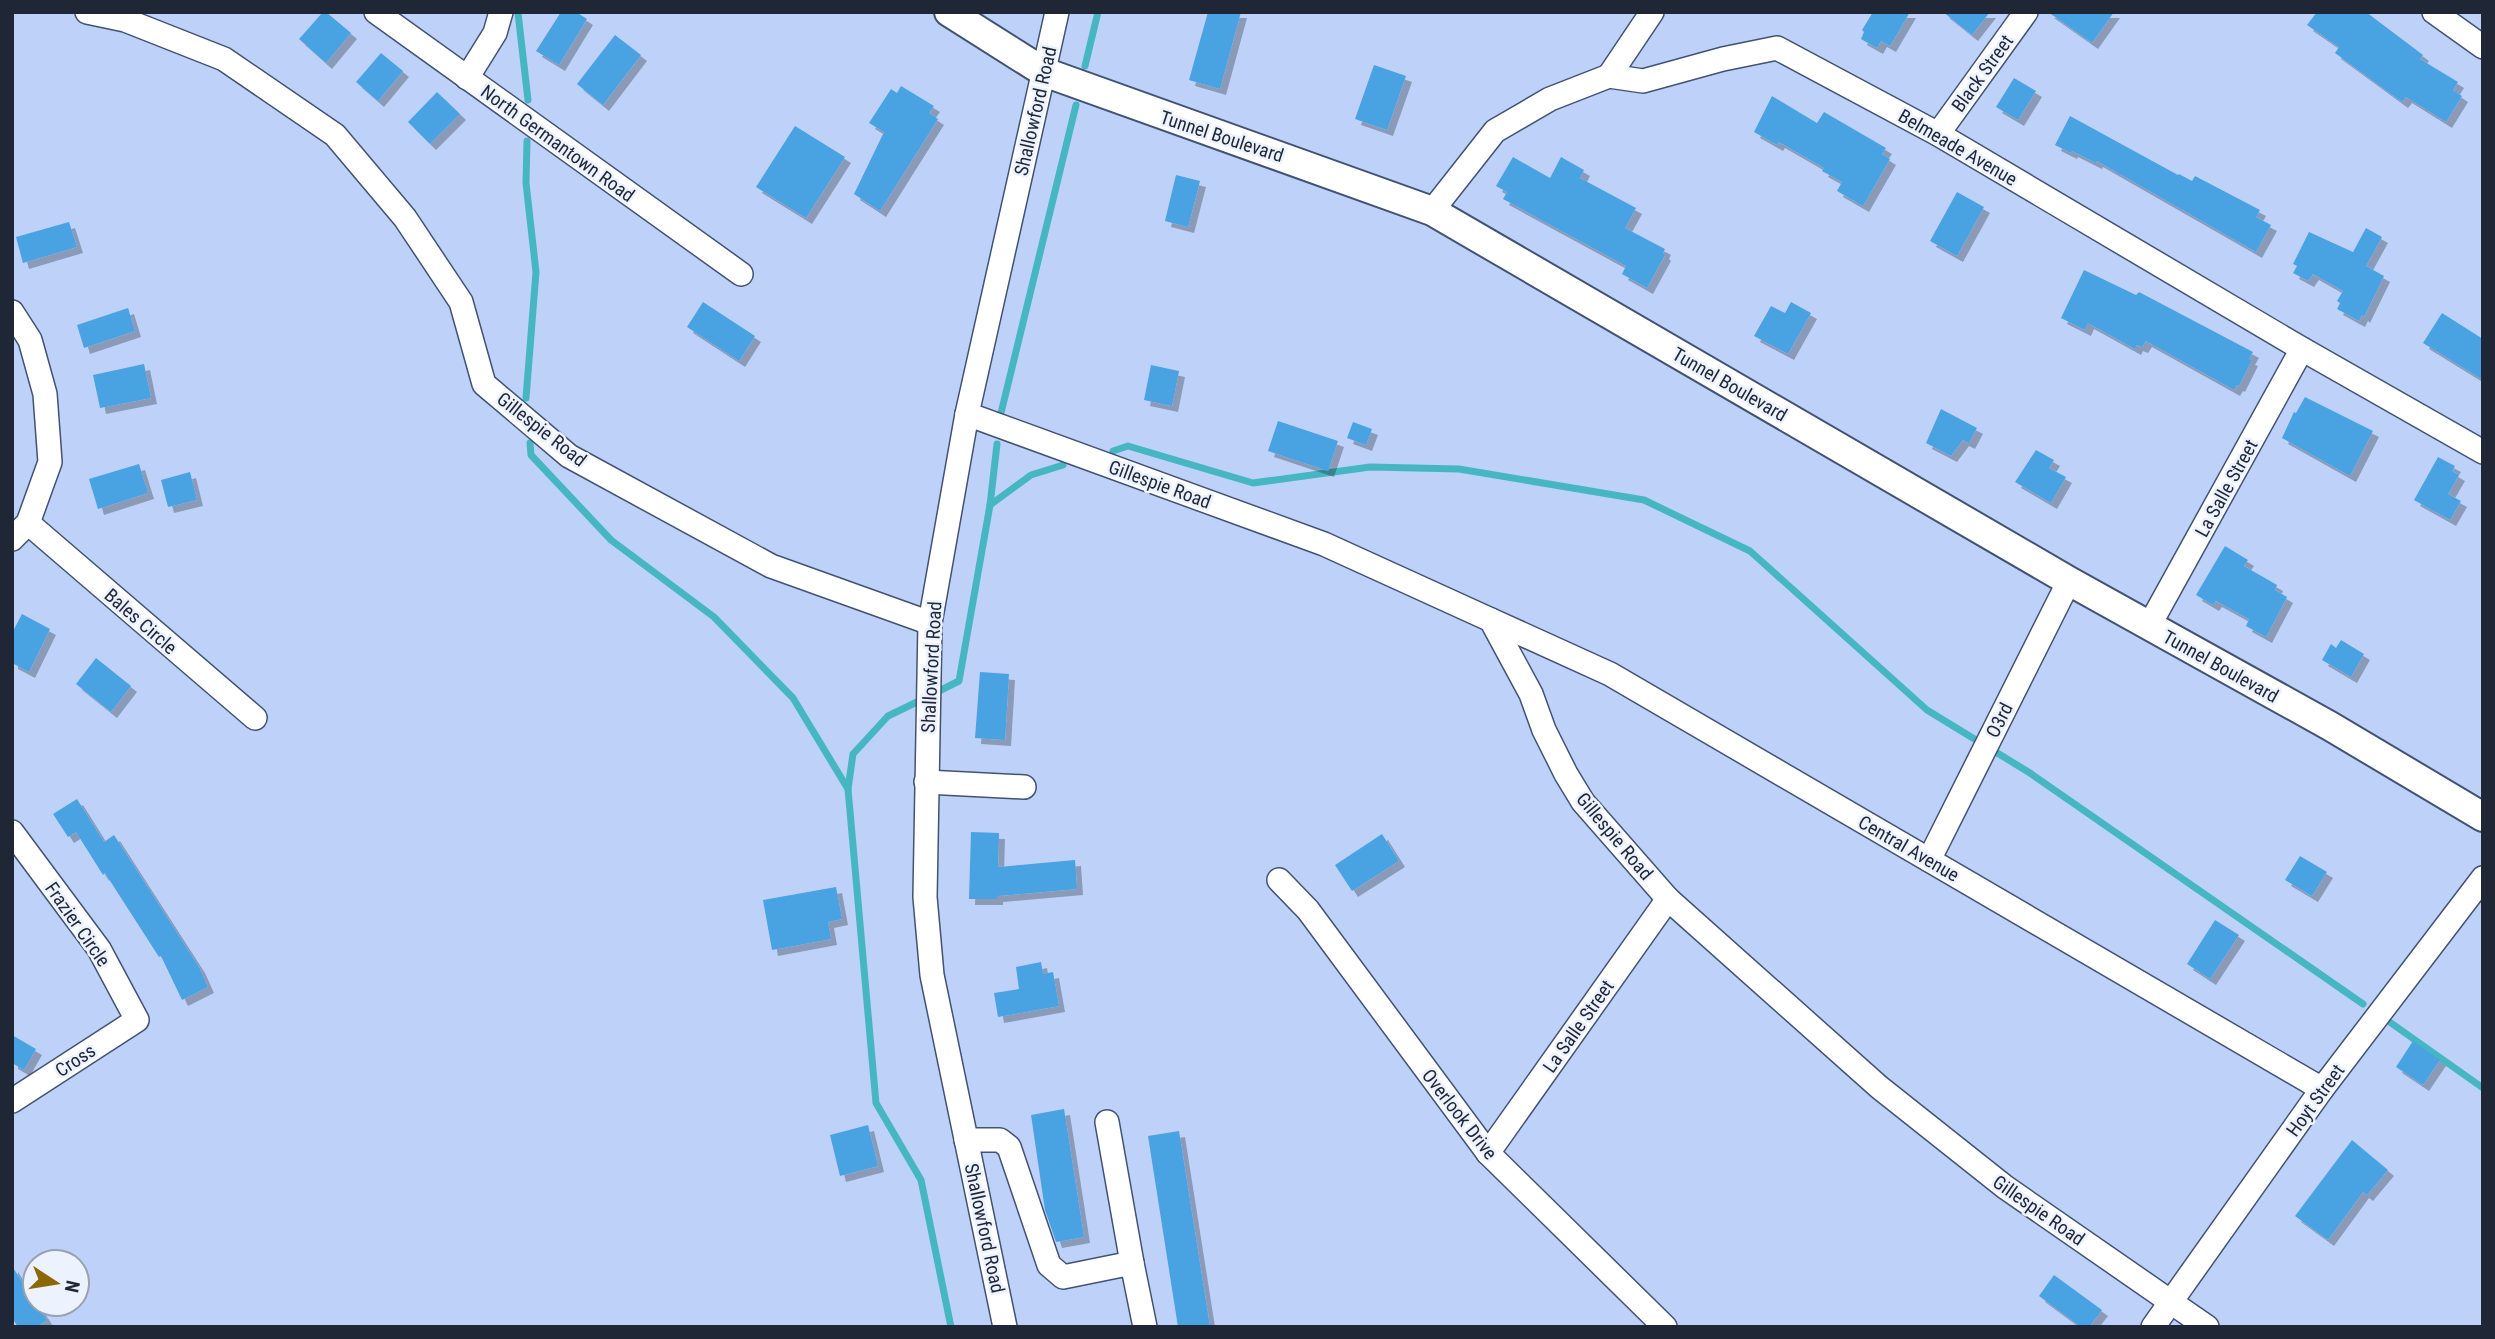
<svg xmlns="http://www.w3.org/2000/svg" width="2495" height="1339" font-family="'Roboto Condensed',sans-serif">
<defs>
<filter id="shadow"><feDropShadow dx="6" dy="6" stdDeviation="0" flood-color="#0004"/></filter>
</defs>
<rect width="100%" height="100%" fill="#bed2f9"/>
<g fill="none" stroke-linecap="round" stroke-linejoin="round">
<g stroke="#46b7c2" stroke-width="7">
<polyline points="518,13 528,100"/>
<polyline points="1085,66 1098,12"/>
<polyline points="526,398 536,272 526,183 527,141"/>
<polyline points="1001,413 1076,105"/>
<polyline points="530,443 531,455 611,540 714,617 793,698 848,789"/>
<polyline points="1113,451 1128,446 1253,483 1370,467 1459,469 1644,500 1750,551 1927,710 2030,773 2363,1004"/>
<polyline points="990,505 1031,475 1063,465"/>
<polyline points="937,692 959,681 990,505 997,444"/>
<polyline points="917,702 888,716 853,754 848,789 876,1103 921,1180 951,1327"/>
<polyline points="2391,1023 2483,1088"/>
</g>
</g>
<g fill="#4aa2e2" filter="url(#shadow)">
<polygon points="323,12 326,12 351,33 326,63 299,39"/>
<polygon points="561,12 576,12 587,19 559,65 536,51"/>
<polygon points="1208,12 1241,12 1220,89 1189,80"/>
<polygon points="1873,12 1910,12 1890,46 1881,41 1877,48 1861,39 1864,32 1862,30"/>
<polygon points="1943,12 1990,12 1972,35"/>
<polygon points="2048,12 2114,12 2092,43"/>
<polygon points="2317,12 2366,12 2423,55 2420,59 2458,82 2453,90 2462,96 2446,122 2406,97 2402,102 2335,53 2339,47 2307,25"/>
<polygon points="615,35 641,55 603,105 577,84"/>
<polygon points="381,53 403,71 378,101 356,82"/>
<polygon points="1374,65 1406,76 1387,130 1355,119"/>
<polygon points="2014,78 2036,91 2018,120 1996,107"/>
<polygon points="901,86 934,106 929,113 938,119 880,211 854,194 884,132 869,123 891,89 897,93"/>
<polygon points="437,92 460,114 430,144 408,122"/>
<polygon points="1772,96 1817,123 1824,112 1886,148 1882,154 1890,159 1863,206 1837,191 1842,182 1822,171 1824,168 1779,142 1777,145 1754,132"/>
<polygon points="2070,116 2178,175 2179,174 2192,181 2195,176 2260,210 2256,217 2271,225 2256,252 2097,161 2096,163 2072,151 2071,153 2055,145"/>
<polygon points="795,126 845,157 806,218 756,187"/>
<polygon points="1513,157 1550,178 1561,157 1584,170 1580,178 1636,208 1625,228 1665,249 1663,253 1665,255 1647,288 1622,274 1626,266 1503,199 1507,192 1496,186"/>
<polygon points="1176,175 1200,181 1188,227 1165,221"/>
<polygon points="1957,192 1984,207 1957,256 1930,241"/>
<polygon points="69,222 77,247 23,263 16,237"/>
<polygon points="2366,228 2382,237 2366,266 2384,276 2364,317 2362,315 2359,321 2337,309 2340,303 2337,301 2343,291 2313,274 2308,281 2293,273 2297,266 2293,264 2309,232 2353,252"/>
<polygon points="2084,270 2136,295 2139,292 2253,352 2249,359 2252,360 2239,386 2237,385 2234,390 2146,341 2142,347 2137,345 2135,349 2088,323 2085,330 2061,318"/>
<polygon points="703,302 755,336 739,361 687,327"/>
<polygon points="1791,302 1811,313 1788,354 1754,336 1771,306 1785,313"/>
<polygon points="128,308 135,331 84,348 77,325"/>
<polygon points="2442,313 2483,339 2483,380 2423,343"/>
<polygon points="144,364 151,398 100,408 93,375"/>
<polygon points="1151,365 1179,371 1172,406 1144,400"/>
<polygon points="2305,397 2373,431 2350,476 2282,438 2294,412 2296,413"/>
<polygon points="1941,409 1977,428 1969,443 1963,440 1951,456 1926,443"/>
<polygon points="1278,421 1338,441 1328,471 1268,451"/>
<polygon points="1353,422 1372,429 1366,445 1347,438"/>
<polygon points="2036,450 2054,460 2049,468 2066,477 2051,503 2015,482"/>
<polygon points="2438,457 2455,466 2452,471 2459,475 2448,494 2461,501 2450,520 2414,500"/>
<polygon points="139,464 148,493 98,509 89,479"/>
<polygon points="190,472 197,500 168,507 161,480"/>
<polygon points="2225,546 2248,560 2244,566 2277,585 2275,590 2287,597 2266,637 2246,626 2249,619 2216,601 2213,605 2196,595"/>
<polygon points="22,614 50,629 29,672 12,663 12,633"/>
<polygon points="2341,640 2364,654 2351,677 2322,660 2331,644 2336,648"/>
<polygon points="96,658 131,686 111,712 76,684"/>
<polygon points="980,672 1009,674 1005,740 975,738"/>
<polygon points="77,799 104,842 114,835 199,967 208,987 182,1000 161,956 159,957 105,873 103,875 76,832 68,837 53,814"/>
<polygon points="971,832 999,833 998,867 1075,860 1077,889 997,896 997,899 969,899"/>
<polygon points="1382,834 1399,861 1352,891 1335,865"/>
<polygon points="2300,856 2327,872 2312,896 2285,880"/>
<polygon points="836,887 842,919 828,922 831,939 772,950 763,900"/>
<polygon points="2215,920 2239,935 2210,979 2187,964"/>
<polygon points="1041,962 1043,974 1053,972 1059,1006 998,1017 994,993 1019,989 1016,967"/>
<polygon points="12,1035 36,1049 24,1070 12,1063"/>
<polygon points="2413,1041 2440,1060 2423,1085 2396,1067"/>
<polygon points="1064,1109 1084,1237 1056,1242 1045,1210 1031,1115"/>
<polygon points="868,1125 878,1166 840,1176 830,1135"/>
<polygon points="1179,1131 1210,1327 1178,1327 1148,1136"/>
<polygon points="2352,1140 2388,1170 2367,1195 2363,1192 2328,1240 2295,1216"/>
<polygon points="12,1266 47,1320 37,1327 18,1327 12,1318"/>
<polygon points="2054,1275 2102,1310 2089,1327 2081,1327 2039,1296"/>
</g>
<g fill="none" stroke-linecap="round" stroke-linejoin="round">
<g stroke="#425273" stroke-width="26">
<g id="minor">
<polyline points="87,12 125,20 224,59 335,135 405,218 461,302 484,384 569,456 771,566 930,623"/>
<polyline points="376,12 741,274"/>
<polyline points="2434,12 2483,47"/>
<polyline points="1609,76 1652,12"/>
<polyline points="467,78 495,33 501,12"/>
<polyline points="1938,134 2026,12"/>
<polyline points="1432,211 1495,131 1550,99 1609,76 1643,81 1723,59 1777,48 1938,134 2302,349 2483,452"/>
<polyline points="12,312 30,340 45,394 50,462 28,523 12,539"/>
<polyline points="967,414 1324,544 1491,620 1531,694 1544,730 1566,774 1583,802 1668,899 1879,1087 2005,1187 2207,1327"/>
<polyline points="28,523 255,718"/>
<polyline points="1491,620 1610,674 2322,1089"/>
<polyline points="2149,626 2302,349"/>
<polyline points="926,782 1024,787"/>
<polyline points="12,832 99,949 137,1020 12,1101"/>
<polyline points="1929,860 2069,581"/>
<polyline points="1279,880 1308,910 1488,1153 1665,1327"/>
<polyline points="1107,1122 1132,1263"/>
<polyline points="966,1140 1000,1140 1009,1147 1049,1265 1063,1277 1132,1263 1145,1327"/>
<polyline points="1488,1153 1668,899"/>
<polyline points="1005,1327 932,975 925,897 930,623 967,414 1057,12"/>
<polyline points="2153,1327 2322,1089 2483,878"/>
</g>
</g>
<g stroke="#425273" stroke-width="32">
<polyline id="major" points="949,12 1044,72 1432,211 2069,581 2330,726 2483,817"/>
</g>
<use href="#minor" stroke="#fff" stroke-width="23"/>
<use href="#major" stroke="#fff" stroke-width="28"/>
</g>
<g text-anchor="middle" stroke-width="5" stroke-linejoin="round" paint-order="stroke">
<g font-size="19" fill="#1f2635" stroke="#ecf3ff">
<text transform="translate(1982 73) rotate(-54)" y="7">Black Street</text>
<text transform="translate(1035 111) rotate(-77)" y="7">Shallowford Road</text>
<text transform="translate(1222 136) rotate(18)" y="7">Tunnel Boulevard</text>
<text transform="translate(558 143) rotate(36)" y="7">North Germantown Road</text>
<text transform="translate(1958 147) rotate(30)" y="7">Belmeade Avenue</text>
<text transform="translate(1730 384) rotate(30)" y="7">Tunnel Boulevard</text>
<text transform="translate(542 429) rotate(38)" y="7">Gillespie Road</text>
<text transform="translate(1160 484) rotate(20)" y="7">Gillespie Road</text>
<text transform="translate(2226 488) rotate(-61)" y="7">La Salle Street</text>
<text transform="translate(141 621) rotate(41)" y="7">Bales Circle</text>
<text transform="translate(2221 666) rotate(29)" y="7">Tunnel Boulevard</text>
<text transform="translate(931 667) rotate(-87)" y="7">Shallowford Road</text>
<text transform="translate(1999 720) rotate(-63)" y="7">O3rd</text>
<text transform="translate(1615 836) rotate(50)" y="7">Gillespie Road</text>
<text transform="translate(1909 848) rotate(30)" y="7">Central Avenue</text>
<text transform="translate(78 924) rotate(55)" y="7">Frazier Circle</text>
<text transform="translate(1578 1026) rotate(-55)" y="7">La Salle Street</text>
<text transform="translate(75 1060) rotate(-33)" y="7">Cross</text>
<text transform="translate(2315 1100) rotate(-54)" y="7">Hoyt Street</text>
<text transform="translate(1460 1114) rotate(52)" y="7">Overlook Drive</text>
<text transform="translate(2039 1210) rotate(35)" y="7">Gillespie Road</text>
<text transform="translate(985 1228) rotate(78)" y="7">Shallowford Road</text>
</g>
</g>
<rect width="2495" height="1339" fill="none" stroke="#1f2635" stroke-width="28"/>
<g transform="translate(56 1283) rotate(102)"><circle r="33" fill="#ecf3ff" stroke="#9aa1ae" stroke-width="2"/>
<path d="M0-5L12 26L0 18L-12 26Z" fill="#8b6707"/>
<text y="-10" font-size="19" font-weight="bold" text-anchor="middle" fill="#1f2635">N</text>
</g>
</svg>
